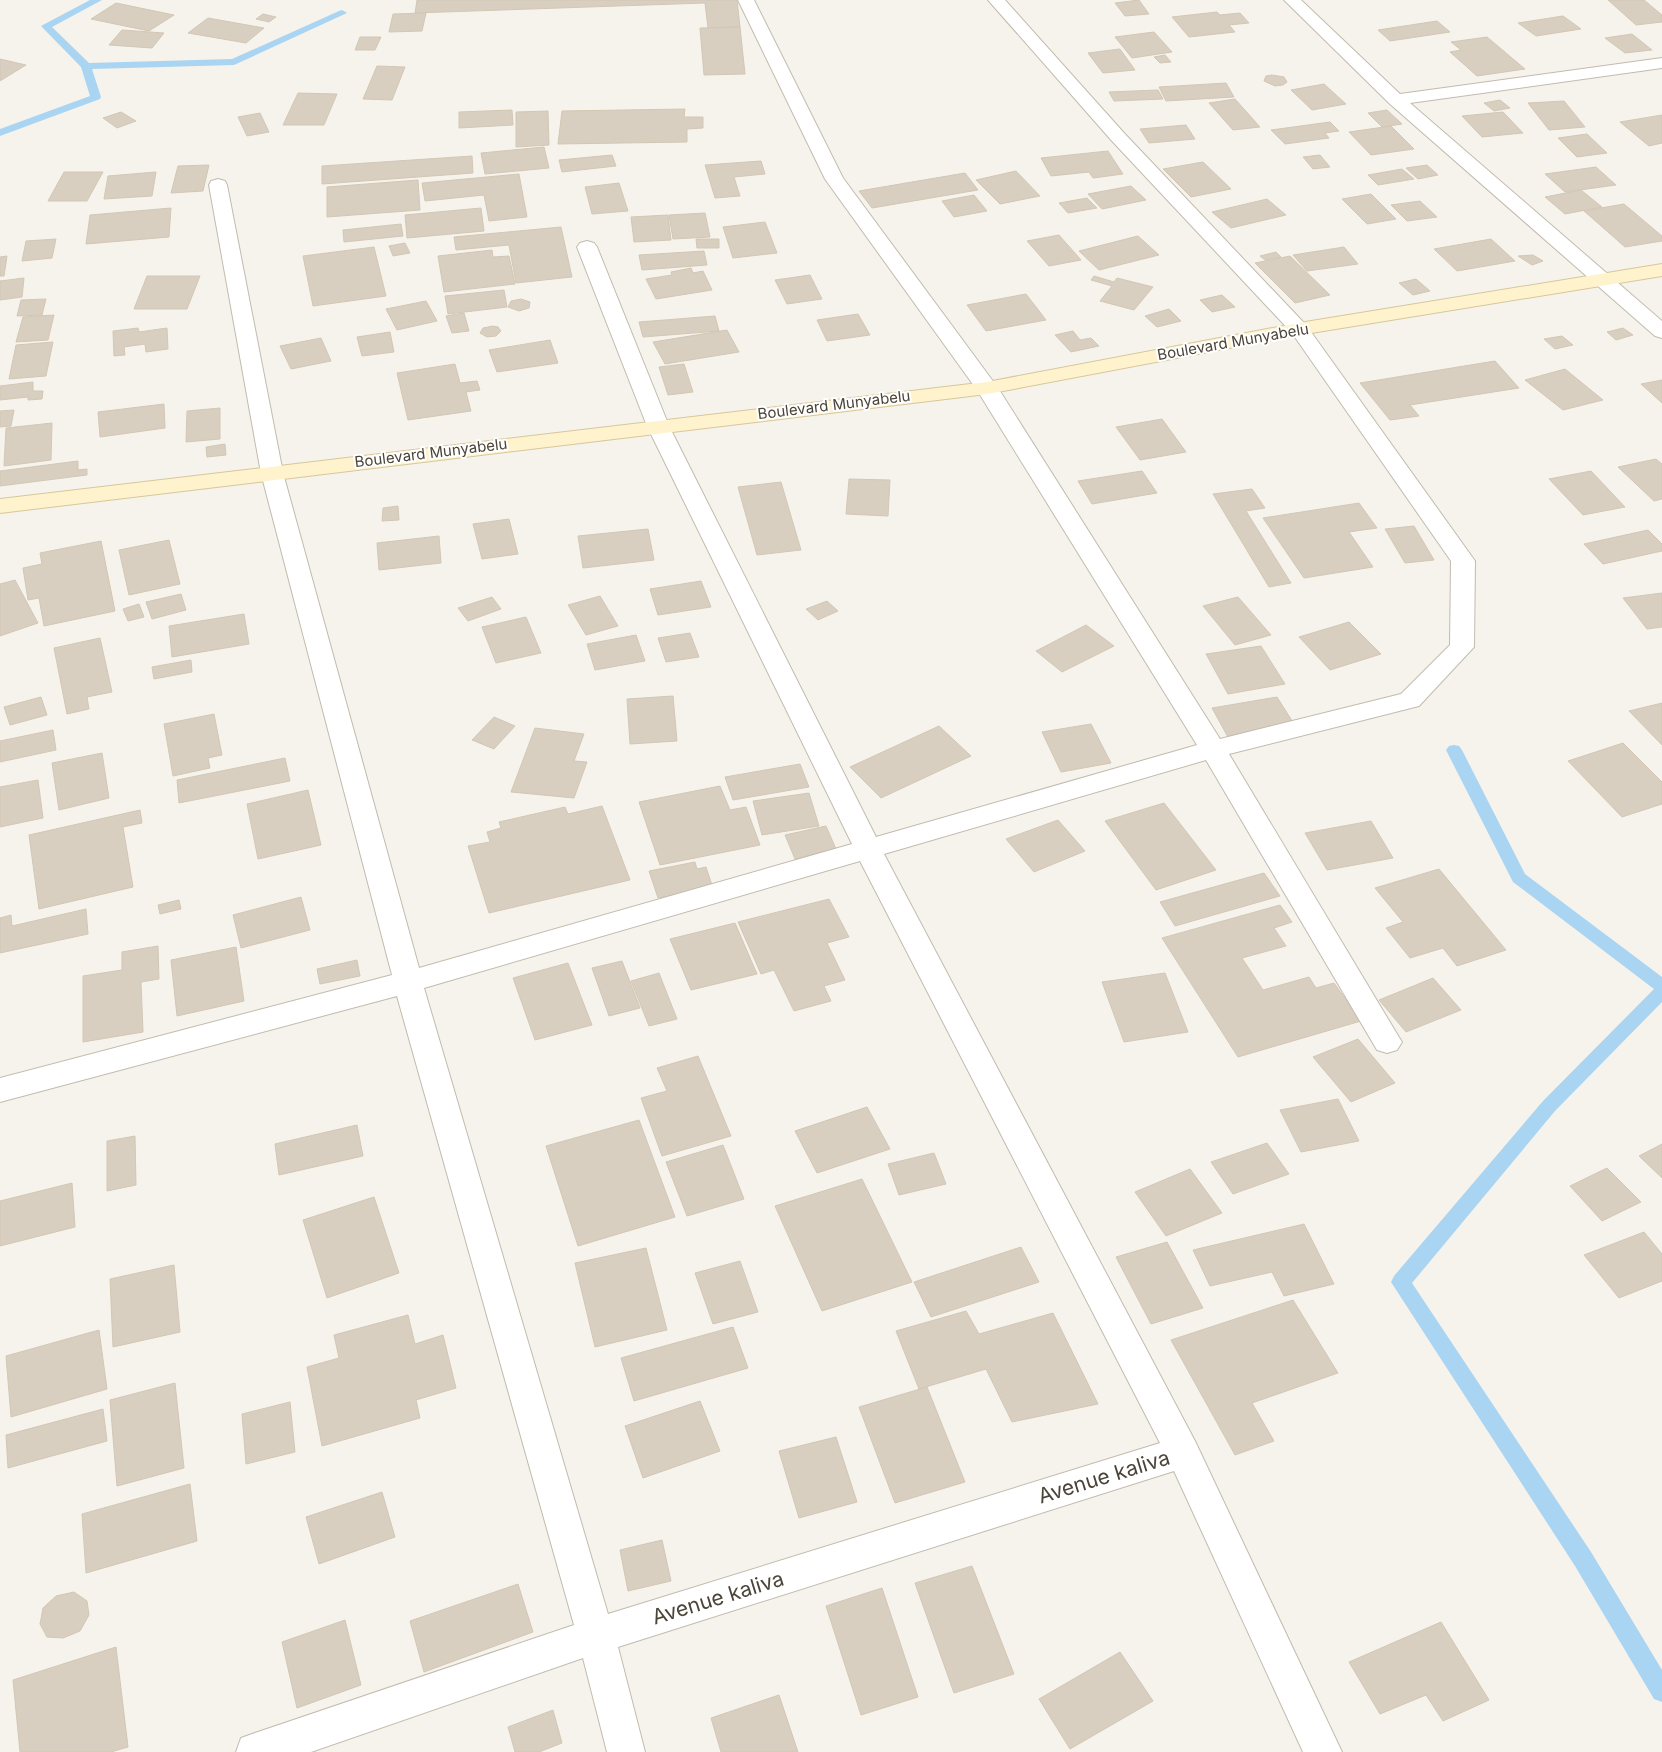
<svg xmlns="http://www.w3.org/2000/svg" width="1662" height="1752" font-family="Inter,sans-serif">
<rect width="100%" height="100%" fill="#f6f3ec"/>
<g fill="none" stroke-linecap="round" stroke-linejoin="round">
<g fill="#a9d4f2" fill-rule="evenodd">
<polygon points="90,0 102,0 52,27 89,63 232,59 339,11 342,10 347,13 234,65 92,69 101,97 100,99 0,136 0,129 90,96 81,67 41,26"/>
<polygon points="1454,745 1459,746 1462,750 1525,874 1662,977 1662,1002 1555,1111 1412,1283 1591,1552 1662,1670 1662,1702 1654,1699 1575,1566 1391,1282 1394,1276 1543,1101 1654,989 1513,882 1446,750 1449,746"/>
</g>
</g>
<g fill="#d8cfc1" stroke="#d3c7b4">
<polygon points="417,0 737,0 740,27 708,28 705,3 415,13"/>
<polygon points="1139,0 1149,14 1125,16 1115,3"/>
<polygon points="1608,0 1644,0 1662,15 1662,22 1636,25"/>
<polygon points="116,3 174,15 149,31 91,19"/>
<polygon points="1217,12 1220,15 1240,13 1249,23 1229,25 1235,32 1189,37 1172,17"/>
<polygon points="426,13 422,31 389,32 393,14"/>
<polygon points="263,14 276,17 269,22 256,19"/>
<polygon points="1563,16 1581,29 1536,36 1518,23"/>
<polygon points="208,18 264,28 246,43 188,33"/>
<polygon points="1437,21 1450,32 1390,41 1378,30"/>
<polygon points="740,27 745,74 704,75 700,28"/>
<polygon points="122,30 164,33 152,48 109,45"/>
<polygon points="1154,32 1172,52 1132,58 1115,37"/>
<polygon points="1632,34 1652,50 1625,53 1605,38"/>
<polygon points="360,37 381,37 375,50 355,50"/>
<polygon points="1487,37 1525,69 1477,76 1450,52 1461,50 1451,42"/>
<polygon points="1120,49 1135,70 1103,73 1088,53"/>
<polygon points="1165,55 1171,62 1160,63 1154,57"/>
<polygon points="0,59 26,65 0,81"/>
<polygon points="377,66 405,67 392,100 363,99"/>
<polygon points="1272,75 1284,77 1287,82 1283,85 1275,86 1264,81 1266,76"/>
<polygon points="1226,83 1234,97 1166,101 1159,87"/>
<polygon points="1324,84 1346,104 1312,110 1291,90"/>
<polygon points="1158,90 1163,99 1114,101 1109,92"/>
<polygon points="298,93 337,94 324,125 283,125"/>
<polygon points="1235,99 1260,127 1233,130 1209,103"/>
<polygon points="1500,100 1510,108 1494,111 1484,103"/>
<polygon points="1564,101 1585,127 1549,130 1528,103"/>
<polygon points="685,109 684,117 703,117 703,128 687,129 687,142 558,144 562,111"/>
<polygon points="512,110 513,125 459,128 459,112"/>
<polygon points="1387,110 1402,124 1382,127 1368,113"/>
<polygon points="548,111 549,145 516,147 516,112"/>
<polygon points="121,112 136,121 117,128 103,118"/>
<polygon points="1503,112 1523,133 1482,137 1462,116"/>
<polygon points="260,113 269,132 247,136 238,117"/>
<polygon points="1662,115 1662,143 1649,146 1620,122"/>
<polygon points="1330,122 1339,131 1325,133 1329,138 1285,144 1271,130"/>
<polygon points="1186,125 1195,139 1149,143 1140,129"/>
<polygon points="1391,126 1414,149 1371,155 1349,132"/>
<polygon points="1587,134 1607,153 1577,157 1558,138"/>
<polygon points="544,147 549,168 485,174 481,153"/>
<polygon points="1108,151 1123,174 1093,178 1089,172 1051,176 1041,158"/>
<polygon points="612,155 616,166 562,172 559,160"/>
<polygon points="1320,155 1330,167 1313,169 1303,157"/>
<polygon points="472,156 473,173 322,184 322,166"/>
<polygon points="761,161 765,174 734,177 740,196 715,198 705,165"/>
<polygon points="1203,162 1231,189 1191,197 1163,169"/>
<polygon points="209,165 203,191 171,193 178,166"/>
<polygon points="1427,165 1438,175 1418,179 1406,168"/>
<polygon points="1596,167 1616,185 1565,192 1545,174"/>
<polygon points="1402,169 1414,179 1378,185 1368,175"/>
<polygon points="1016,171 1040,196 1000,204 976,180"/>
<polygon points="64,172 103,172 87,201 48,201"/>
<polygon points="156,172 152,196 104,199 108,176"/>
<polygon points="965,173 978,190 872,208 859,191"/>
<polygon points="519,174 527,217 489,221 484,195 425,201 422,183"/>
<polygon points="418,180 420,210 327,217 327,187"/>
<polygon points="619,183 628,211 592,214 585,187"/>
<polygon points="1131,186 1146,200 1102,209 1088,194"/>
<polygon points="1581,190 1602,207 1565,214 1545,197"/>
<polygon points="1371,194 1396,219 1367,224 1342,199"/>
<polygon points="974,195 987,211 954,217 942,201"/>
<polygon points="1087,198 1097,208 1068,213 1059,203"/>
<polygon points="1267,199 1286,215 1231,228 1212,212"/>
<polygon points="1420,201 1437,217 1407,221 1391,205"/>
<polygon points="1624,204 1662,236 1662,241 1625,247 1584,211"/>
<polygon points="171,208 169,237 86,244 90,215"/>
<polygon points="481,208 484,231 407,238 405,215"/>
<polygon points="705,213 710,237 673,239 669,215"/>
<polygon points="668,215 671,240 634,242 631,217"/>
<polygon points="765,222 777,253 733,258 723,227"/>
<polygon points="401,224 403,236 344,242 343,230"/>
<polygon points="561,227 572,277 516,283 509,245 456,250 454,237"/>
<polygon points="1059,235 1081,260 1049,266 1027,241"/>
<polygon points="1138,236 1159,255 1099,270 1079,251"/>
<polygon points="56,239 52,258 22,261 26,241"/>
<polygon points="696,239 719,239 719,248 697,248"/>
<polygon points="1491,239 1515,261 1457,271 1434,249"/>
<polygon points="405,243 410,253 393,256 389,246"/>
<polygon points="374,247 386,296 313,306 303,256"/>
<polygon points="1344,247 1358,264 1307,271 1293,255"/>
<polygon points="492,250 493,257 509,256 515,284 444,292 438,256"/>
<polygon points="704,251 707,265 642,270 639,255"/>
<polygon points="1276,252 1281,257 1265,260 1260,256"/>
<polygon points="1533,255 1543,261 1532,265 1518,256"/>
<polygon points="7,256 4,276 0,276 0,257"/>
<polygon points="1290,256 1330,295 1295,303 1255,263"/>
<polygon points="691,268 693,273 703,271 712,290 656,299 646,279 672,275 671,272"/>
<polygon points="810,275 822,299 787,304 775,280"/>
<polygon points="147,276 200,276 187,309 134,309"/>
<polygon points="1094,276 1114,282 1117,278 1153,287 1134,310 1100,301 1112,286 1091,280"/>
<polygon points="24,278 22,297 0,300 0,281"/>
<polygon points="1416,279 1430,291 1413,295 1399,283"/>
<polygon points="504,290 507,307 448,314 445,296"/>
<polygon points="1026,294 1046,320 986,331 967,305"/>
<polygon points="1222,295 1235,307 1212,312 1200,300"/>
<polygon points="46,299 42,315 17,316 21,300"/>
<polygon points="521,299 530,302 529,308 519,311 508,307 511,301"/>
<polygon points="426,301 437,321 397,330 386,309"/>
<polygon points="1169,309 1181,321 1157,327 1145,316"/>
<polygon points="464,313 469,331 452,333 446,316"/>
<polygon points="858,314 870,335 827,341 817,320"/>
<polygon points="54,315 48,340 16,342 23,317"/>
<polygon points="715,316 719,331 643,337 639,322"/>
<polygon points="493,326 498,327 501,331 496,336 487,337 480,333 483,328"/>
<polygon points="138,328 139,332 167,328 168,349 146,352 145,344 124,347 125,355 114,356 113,331"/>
<polygon points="1623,328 1633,335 1616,340 1607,332"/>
<polygon points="727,330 739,352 665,364 653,342"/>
<polygon points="1073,331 1080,340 1091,338 1099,346 1071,352 1055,335"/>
<polygon points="390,332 394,352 362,356 357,337"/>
<polygon points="1562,336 1573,345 1555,349 1544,339"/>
<polygon points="321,338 331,361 291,369 280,346"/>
<polygon points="550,340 558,363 497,372 489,350"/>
<polygon points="53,342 46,376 9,379 16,345"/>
<polygon points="1495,361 1519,388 1410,405 1419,416 1390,420 1360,383"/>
<polygon points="455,364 460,383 477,381 480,390 466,392 471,411 408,420 397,373"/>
<polygon points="684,364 693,392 668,395 659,367"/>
<polygon points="1565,369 1603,400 1563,410 1525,380"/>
<polygon points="1662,380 1662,403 1641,384"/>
<polygon points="33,382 33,391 43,391 42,399 28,400 28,397 0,400 0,386"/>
<polygon points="164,404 165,428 100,437 98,412"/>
<polygon points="220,408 220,439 186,442 187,411"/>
<polygon points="14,410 11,426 0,427 0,411"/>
<polygon points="1162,419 1186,452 1140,460 1116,427"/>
<polygon points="52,423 51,460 4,466 6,428"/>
<polygon points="225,444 226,455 207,457 206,447"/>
<polygon points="1656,459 1662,464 1662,499 1654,501 1618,467"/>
<polygon points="78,461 78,470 87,469 87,475 0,486 0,471"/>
<polygon points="1142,471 1157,493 1092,504 1078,481"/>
<polygon points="1591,471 1625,507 1583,515 1549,479"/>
<polygon points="849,479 890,480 888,516 846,514"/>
<polygon points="781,482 801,550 757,555 738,487"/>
<polygon points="1252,489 1265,508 1246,511 1291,583 1269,587 1213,494"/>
<polygon points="1359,503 1377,528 1349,532 1373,567 1304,578 1263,518"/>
<polygon points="398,506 399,520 382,521 383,508"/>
<polygon points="509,519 518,554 482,559 473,524"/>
<polygon points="1414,526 1434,560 1405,563 1385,529"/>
<polygon points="648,529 654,560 583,568 578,536"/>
<polygon points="1648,530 1662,544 1662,551 1603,564 1584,544"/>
<polygon points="439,536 441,563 379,570 377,543"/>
<polygon points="169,540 180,584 129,595 119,550"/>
<polygon points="101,541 115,611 44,626 39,598 28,600 23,568 42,564 40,553"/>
<polygon points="15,580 38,623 0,636 0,584"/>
<polygon points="701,581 711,607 658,615 650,589"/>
<polygon points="1662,593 1662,627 1647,629 1623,598"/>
<polygon points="181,594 186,610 152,619 146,602"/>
<polygon points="600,596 618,626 586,635 568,605"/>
<polygon points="492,597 501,609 468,621 458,608"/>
<polygon points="1238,597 1271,635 1235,645 1203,606"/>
<polygon points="827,601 838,611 818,620 806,609"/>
<polygon points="139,604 144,617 128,621 123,609"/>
<polygon points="244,614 249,644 172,657 169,626"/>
<polygon points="526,617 541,653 496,663 482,627"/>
<polygon points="1349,622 1381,654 1330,670 1299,637"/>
<polygon points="1086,625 1114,646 1062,672 1036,651"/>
<polygon points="690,633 699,657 666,662 658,638"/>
<polygon points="636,635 645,661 595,670 587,644"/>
<polygon points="100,638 112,692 87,697 89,709 67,714 54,648"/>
<polygon points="1261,646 1285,684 1228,694 1206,654"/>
<polygon points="191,660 192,672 154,679 152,667"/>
<polygon points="673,696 677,741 630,744 627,699"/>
<polygon points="41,697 47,715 10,725 4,707"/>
<polygon points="1277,697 1296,727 1229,739 1212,708"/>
<polygon points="1662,703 1662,745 1629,711"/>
<polygon points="214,714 222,755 208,758 210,768 173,776 164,724"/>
<polygon points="494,717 515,726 494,749 472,740"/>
<polygon points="1091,724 1111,763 1061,772 1042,732"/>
<polygon points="939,726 971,756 881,798 850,767"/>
<polygon points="535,728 584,734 574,761 587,762 574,798 511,792"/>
<polygon points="53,730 56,750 0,762 0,741"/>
<polygon points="1623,743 1662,782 1662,804 1622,817 1568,761"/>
<polygon points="102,753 109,798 59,810 52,763"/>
<polygon points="285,758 290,781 179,803 177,780"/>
<polygon points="800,764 809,787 733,800 725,777"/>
<polygon points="38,780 43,818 0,827 0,787"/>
<polygon points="720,786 730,810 746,807 760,845 660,865 639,802"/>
<polygon points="308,790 321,845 258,859 247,804"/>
<polygon points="809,793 819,826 762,835 753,801"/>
<polygon points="1164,803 1216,870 1156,890 1105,821"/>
<polygon points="602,806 630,880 489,913 468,846 490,842 487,832 501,828 499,822 565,807 568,814"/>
<polygon points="140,810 142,823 123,827 133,887 39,909 29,835"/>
<polygon points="1058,820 1085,851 1034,872 1006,839"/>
<polygon points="1371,821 1393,858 1327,870 1305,833"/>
<polygon points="826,826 836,849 795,859 785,835"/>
<polygon points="695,862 697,869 706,867 713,888 658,898 649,871"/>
<polygon points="1439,869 1506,950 1457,966 1443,948 1410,958 1386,928 1403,922 1375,888"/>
<polygon points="1264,873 1280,896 1175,926 1160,902"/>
<polygon points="301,897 310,930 241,948 233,915"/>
<polygon points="829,899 849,937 827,943 845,980 824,986 831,1001 794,1011 774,970 761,974 738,922"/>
<polygon points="179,900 181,909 160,914 158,905"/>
<polygon points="1280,905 1292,922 1274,928 1286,946 1242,958 1263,990 1309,977 1316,988 1334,983 1361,1021 1238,1057 1162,938"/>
<polygon points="86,909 88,934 0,953 0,918 11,915 12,926"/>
<polygon points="735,923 757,974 691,990 670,939"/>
<polygon points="158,946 159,979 141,982 143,1032 83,1042 83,976 122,970 122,952"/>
<polygon points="236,947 244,1001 177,1016 171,960"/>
<polygon points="357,960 360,976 320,984 317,969"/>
<polygon points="622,961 640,1008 609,1016 592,968"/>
<polygon points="568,963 592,1025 535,1040 513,978"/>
<polygon points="659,973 677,1019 649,1026 631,981"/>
<polygon points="1165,973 1188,1032 1124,1042 1102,982"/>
<polygon points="1433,978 1461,1010 1406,1032 1379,1000"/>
<polygon points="1358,1039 1395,1083 1351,1102 1313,1057"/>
<polygon points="698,1056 731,1136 662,1156 641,1098 667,1091 657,1068"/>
<polygon points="1338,1099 1359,1141 1301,1152 1280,1110"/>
<polygon points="867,1107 890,1149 817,1173 795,1131"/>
<polygon points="639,1120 675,1217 578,1246 546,1146"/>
<polygon points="357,1125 363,1156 279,1175 275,1144"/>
<polygon points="135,1136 136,1185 107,1191 107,1141"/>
<polygon points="1267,1143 1289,1174 1233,1194 1211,1162"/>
<polygon points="1662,1144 1662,1178 1639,1156"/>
<polygon points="723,1145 744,1199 687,1216 666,1162"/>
<polygon points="934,1153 946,1184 899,1195 888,1164"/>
<polygon points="1607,1168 1641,1202 1602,1221 1570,1186"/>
<polygon points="1190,1169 1222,1213 1166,1236 1135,1192"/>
<polygon points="862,1179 912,1282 822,1311 775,1206"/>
<polygon points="72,1183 75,1227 0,1246 0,1201"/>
<polygon points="374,1197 399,1273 327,1298 303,1220"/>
<polygon points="1304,1224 1334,1284 1284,1296 1272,1272 1210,1286 1193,1250"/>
<polygon points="1644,1232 1662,1254 1662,1281 1619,1298 1584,1255"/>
<polygon points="1167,1242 1203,1308 1151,1324 1116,1257"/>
<polygon points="1021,1247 1039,1282 931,1317 914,1282"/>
<polygon points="646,1248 667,1330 595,1347 575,1263"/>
<polygon points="740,1261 758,1312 713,1324 695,1273"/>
<polygon points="174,1265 180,1332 113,1347 110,1279"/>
<polygon points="1293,1300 1338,1373 1252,1403 1274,1441 1235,1455 1171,1340"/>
<polygon points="966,1311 979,1334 1053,1313 1098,1404 1012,1422 986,1369 919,1389 896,1331"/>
<polygon points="408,1315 415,1344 443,1335 456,1388 416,1400 420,1418 322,1446 307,1367 339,1358 334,1335"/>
<polygon points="733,1327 748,1368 634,1401 621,1358"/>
<polygon points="99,1330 107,1389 11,1417 6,1356"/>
<polygon points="175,1383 184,1468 117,1486 110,1400"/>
<polygon points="927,1387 965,1482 895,1503 859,1407"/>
<polygon points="700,1401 720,1451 643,1478 625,1426"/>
<polygon points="290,1402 295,1452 246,1464 242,1414"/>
<polygon points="103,1409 107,1441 8,1468 6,1435"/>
<polygon points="836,1437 857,1502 799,1518 779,1451"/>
<polygon points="190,1484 197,1541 86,1573 82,1514"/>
<polygon points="382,1492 395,1537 319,1564 306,1517"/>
<polygon points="662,1540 671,1581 628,1591 620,1550"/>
<polygon points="972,1566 1014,1674 954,1693 915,1583"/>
<polygon points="518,1584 533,1632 424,1672 410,1621"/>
<polygon points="882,1588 918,1697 861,1715 826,1606"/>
<polygon points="74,1592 87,1601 89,1615 80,1631 63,1638 47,1637 40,1624 43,1608 56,1596"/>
<polygon points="345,1620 361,1685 297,1708 282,1642"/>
<polygon points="1441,1622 1489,1700 1443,1721 1426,1695 1380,1714 1349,1662"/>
<polygon points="116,1647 128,1747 111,1752 20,1752 13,1680"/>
<polygon points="1120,1652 1153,1701 1070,1749 1039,1699"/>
<polygon points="779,1695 798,1752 721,1752 711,1718"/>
<polygon points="553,1710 562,1743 539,1752 515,1752 508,1727"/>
</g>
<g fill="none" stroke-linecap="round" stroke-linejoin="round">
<g stroke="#c2bbae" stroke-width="2">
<g id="street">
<path d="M 738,0 L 754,0 L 843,178 L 998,388 L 1220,739 L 1401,694 L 1450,645 L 1451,561 L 1292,333 L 1112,141 L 988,0 L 1005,0 L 1124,133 L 1306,325 L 1475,561 L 1474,647 L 1419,706 L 1229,754 L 1397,1034 L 1402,1042 L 1397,1050 L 1387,1053 L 1377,1050 L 1206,760 L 884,854 L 1195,1441 L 1342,1752 L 1303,1752 L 1174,1471 L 618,1647 L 645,1752 L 607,1752 L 583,1658 L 311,1752 L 236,1752 L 241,1738 L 255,1733 L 574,1625 L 397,996 L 0,1102 L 0,1078 L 392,975 L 261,473 L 209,185 L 211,181 L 218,179 L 225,181 L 227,185 L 283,473 L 419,968 L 852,844 L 647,426 L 577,247 L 580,243 L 587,241 L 594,243 L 597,247 L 669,426 L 876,837 L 1197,745 L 977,390 L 825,179 ZM 860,861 L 1160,1443 L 608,1614 L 424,988 Z"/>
<polygon points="1284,0 1301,0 1400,94 1662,58 1662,68 1410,103 1662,321 1662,338 1655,336 1390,104"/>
</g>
</g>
<g stroke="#d6c79b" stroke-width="2">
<polygon id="secondary" points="1662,264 1662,276 1299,335 987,394 0,513 0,499 987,382 1299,323"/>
</g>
<use href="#street" fill="#fff" fill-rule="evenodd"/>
<use href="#secondary" fill="#fff3cd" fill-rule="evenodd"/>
</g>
<g text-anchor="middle" stroke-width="4" stroke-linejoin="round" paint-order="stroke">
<g font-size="15" fill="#4b4439" stroke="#fff">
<text transform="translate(1233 342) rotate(-10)" y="5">Boulevard Munyabelu</text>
<text transform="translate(834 405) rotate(-7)" y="5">Boulevard Munyabelu</text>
<text transform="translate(431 453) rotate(-7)" y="5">Boulevard Munyabelu</text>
</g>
<g font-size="21" fill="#4b4439" stroke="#fff">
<text transform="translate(1104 1477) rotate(-17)" y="7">Avenue kaliva</text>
<text transform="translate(718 1598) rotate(-17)" y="7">Avenue kaliva</text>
</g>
</g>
</svg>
